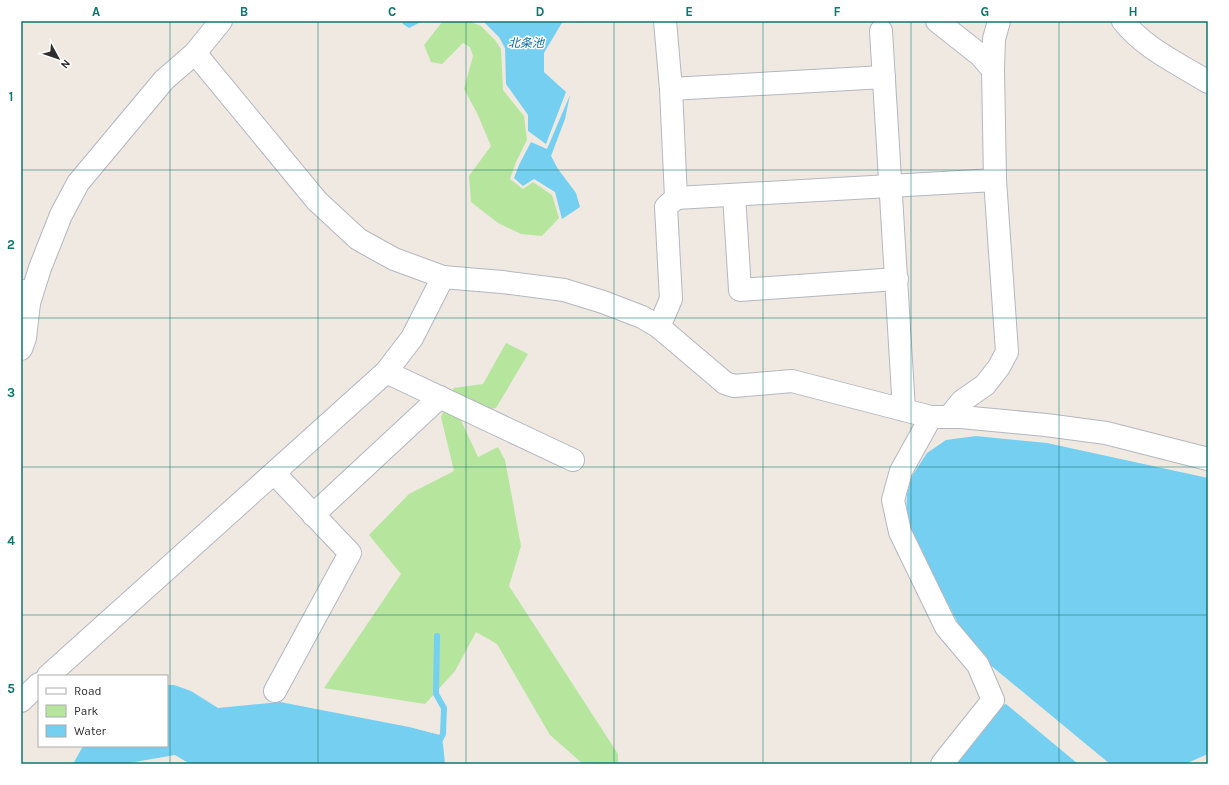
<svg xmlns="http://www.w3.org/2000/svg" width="1229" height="785" font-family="Karla,'Noto Sans JP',sans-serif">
<rect width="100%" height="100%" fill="#efe9e1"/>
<g fill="#b6e59e">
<polygon points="443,21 469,21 481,26 495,40 501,49 503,90 524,116 527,140 516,162 510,179 523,189 533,182 552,195 559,218 542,236 521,234 498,223 471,202 469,176 491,146 477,113 464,89 473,56 470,47 463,43 442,64 431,62 424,45"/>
<polygon points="506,343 528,354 496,408 458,414 478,457 498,447 505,460 521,546 509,586 618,754 618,764 583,764 550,735 497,644 476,632 455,671 425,704 324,688 401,574 369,535 409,494 454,471 441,417 454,388 483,384"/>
</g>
<g fill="#75cff0">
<polygon points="402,21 423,21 409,28 403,24"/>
<polygon points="481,21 563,21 544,53 544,72 566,92 546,144 528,131 528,115 506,84 505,48 499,37 484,22"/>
<polygon points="570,95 565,119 551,156 558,169 576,193 580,207 562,219 555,192 534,179 523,186 514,178 519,165 531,142 547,149"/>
<polygon points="976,436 1047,443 1208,478 1208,754 1185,764 1110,764 989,664 960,627 906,523 907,494 912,476 927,453 946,440"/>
<polygon points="167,685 174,685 191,691 218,708 280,702 409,727 440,735 443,744 445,764 190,764 175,755 123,764 73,764 83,746 167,746"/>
<polygon points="1006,704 1078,764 953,764 997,707"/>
</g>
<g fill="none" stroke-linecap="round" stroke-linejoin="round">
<polyline stroke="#75cff0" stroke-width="6" points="437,636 436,694 444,708 443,734 438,744"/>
<g stroke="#b4b7c1" stroke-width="24">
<g id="street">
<polyline points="937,21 980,55 993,70 995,180 1007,352 999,367 985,385 962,401 949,417"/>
<path d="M 1123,21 C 1144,48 1179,64 1208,82"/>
<polyline points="881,31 904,410"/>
<polyline points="195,53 317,201 358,239 394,259 443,277"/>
<polyline points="993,70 994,39 999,21"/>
<polyline points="671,89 884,77"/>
<polyline points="734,195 740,290 897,279"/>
<polyline points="676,198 995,180"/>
<polyline points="29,303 40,268 61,215 78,183 164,80 195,53 221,21"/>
<polyline points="659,327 671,299 666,207 676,198 671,89 665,21"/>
<polyline points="21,349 25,338 29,303 22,291"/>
<polyline points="386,372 573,460"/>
<polyline points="931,417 901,471 893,500 900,532 946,627 978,665 993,700 942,764"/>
<polyline points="274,473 350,553 275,691"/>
<polyline points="313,515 440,397"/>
<polyline points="48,676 386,372 412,338 443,277 502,282 564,290 603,302 642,317 659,327 725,383 734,386 792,381 931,417 961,417 1046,425 1106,433 1208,459"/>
<polyline points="21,701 39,684"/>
</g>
</g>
<use href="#street" stroke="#fff" stroke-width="22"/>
</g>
<path fill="none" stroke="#0f766e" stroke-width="1" stroke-opacity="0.55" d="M 170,21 L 170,764M 318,21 L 318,764M 466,21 L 466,764M 614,21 L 614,764M 763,21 L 763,764M 911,21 L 911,764M 1059,21 L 1059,764M 21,170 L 1208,170M 21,318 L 1208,318M 21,467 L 1208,467M 21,615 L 1208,615"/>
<g text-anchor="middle" stroke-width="3" stroke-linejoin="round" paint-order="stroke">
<g font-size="12" font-style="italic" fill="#0d6fa3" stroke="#fff">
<text x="526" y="47">北条池</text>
</g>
</g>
<rect width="1229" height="785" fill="none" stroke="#ffffff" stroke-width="44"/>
<rect x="38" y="675" width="130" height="72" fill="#ffffff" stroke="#ababab"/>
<rect x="46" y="688" width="20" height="6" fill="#ffffff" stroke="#ababab"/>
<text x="74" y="695" font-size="12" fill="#2e2e2e">Road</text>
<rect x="46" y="705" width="20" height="12" fill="#b6e59e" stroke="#ababab"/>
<text x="74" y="715" font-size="12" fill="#2e2e2e">Park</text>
<rect x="46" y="725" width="20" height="12" fill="#75cff0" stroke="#ababab"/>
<text x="74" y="735" font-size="12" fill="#2e2e2e">Water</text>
<g transform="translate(58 58) rotate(130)" stroke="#ffffff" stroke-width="3" paint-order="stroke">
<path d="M0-3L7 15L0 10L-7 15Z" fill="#2e2e2e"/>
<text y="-6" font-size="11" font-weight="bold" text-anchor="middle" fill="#2e2e2e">N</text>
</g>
<rect x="22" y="22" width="1185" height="741" fill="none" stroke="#0f766e" stroke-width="1.5"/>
<g font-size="13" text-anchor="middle" font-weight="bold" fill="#0f766e">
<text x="96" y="16">A</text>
<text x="244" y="16">B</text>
<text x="392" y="16">C</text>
<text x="540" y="16">D</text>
<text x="689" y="16">E</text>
<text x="837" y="16">F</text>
<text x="985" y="16">G</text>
<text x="1133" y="16">H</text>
<text x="11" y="101">1</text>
<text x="11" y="249">2</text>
<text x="11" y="397">3</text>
<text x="11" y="545">4</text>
<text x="11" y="693">5</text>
</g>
</svg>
